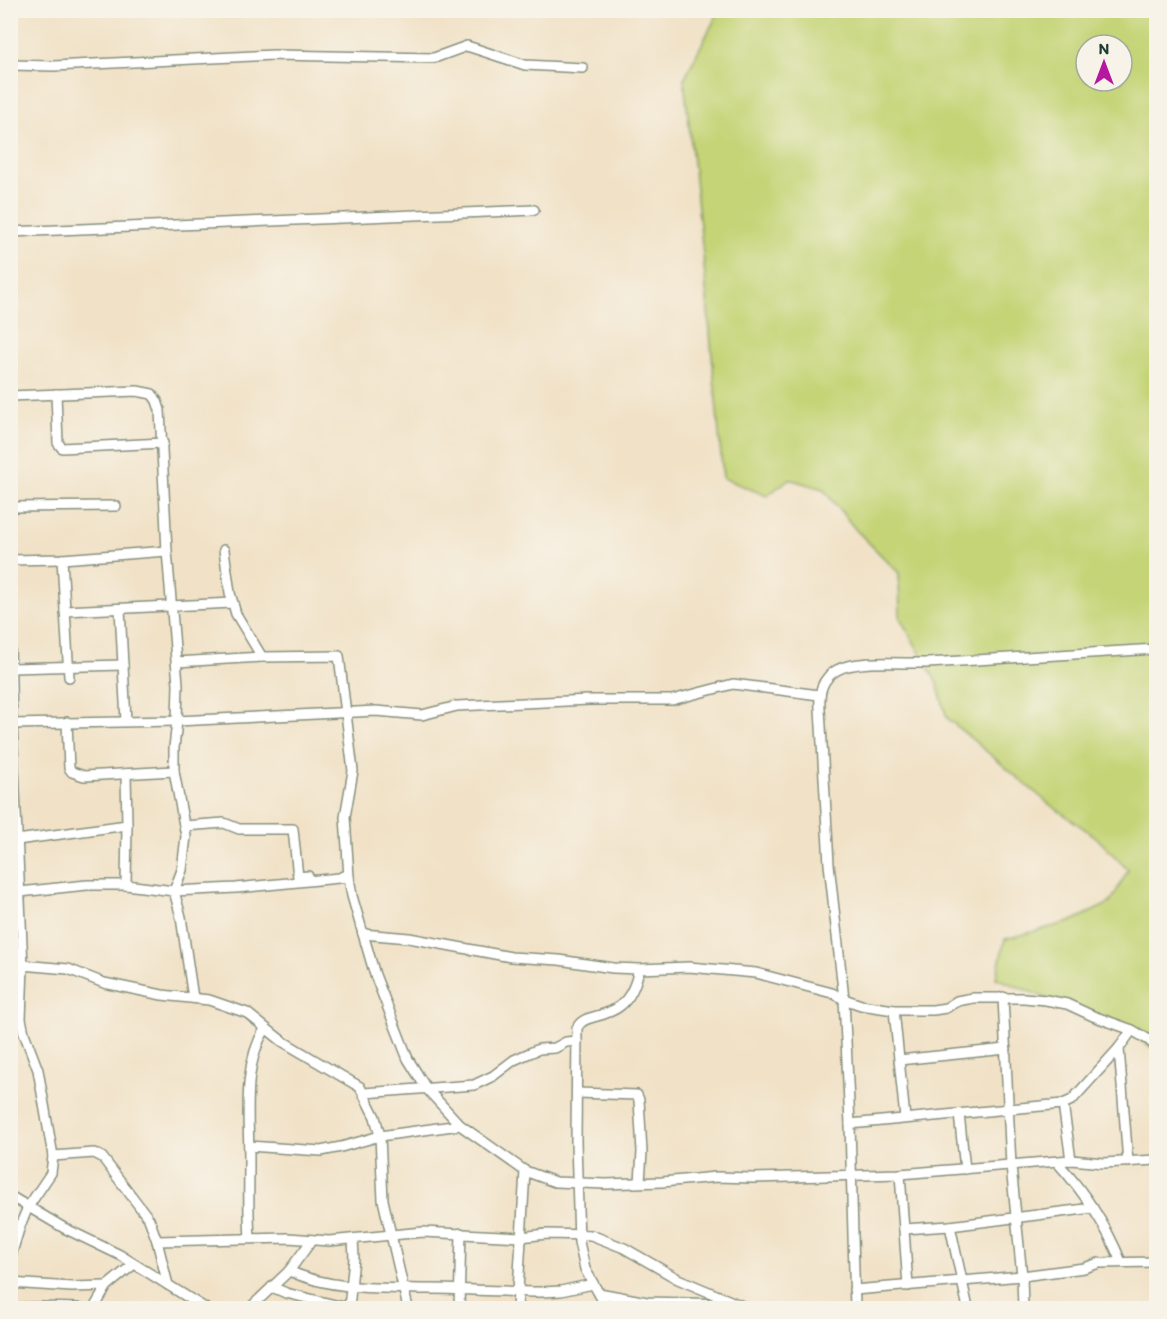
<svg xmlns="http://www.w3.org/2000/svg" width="1167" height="1319" font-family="Itim,sans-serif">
<rect width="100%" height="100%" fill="#f7f3e8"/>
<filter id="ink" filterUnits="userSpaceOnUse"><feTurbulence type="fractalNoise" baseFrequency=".0167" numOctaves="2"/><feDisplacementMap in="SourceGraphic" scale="12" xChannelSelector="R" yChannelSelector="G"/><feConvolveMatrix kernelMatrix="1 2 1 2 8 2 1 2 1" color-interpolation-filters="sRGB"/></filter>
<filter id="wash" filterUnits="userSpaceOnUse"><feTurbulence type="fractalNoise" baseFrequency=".008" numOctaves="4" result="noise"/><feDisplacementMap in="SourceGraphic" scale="24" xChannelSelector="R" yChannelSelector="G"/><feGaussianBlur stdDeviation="1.35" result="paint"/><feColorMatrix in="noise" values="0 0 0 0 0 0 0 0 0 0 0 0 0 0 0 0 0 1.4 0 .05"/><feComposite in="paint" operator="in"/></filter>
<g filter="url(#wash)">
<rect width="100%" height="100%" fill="#f1e2c7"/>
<path fill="#c4d476" stroke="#728855" stroke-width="1.5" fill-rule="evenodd" d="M 719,11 L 1156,11 L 1156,1050 L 1122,1029 L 996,978 L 1005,939 L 1070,922 L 1110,903 L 1128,870 L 1096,837 L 1049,804 L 947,718 L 937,683 L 900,618 L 899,573 L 856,530 L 823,489 L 789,479 L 767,496 L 723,478 L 703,254 L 684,79 ZM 1086,45 L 1122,45 L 1122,81 L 1086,81 Z"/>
</g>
<g filter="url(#ink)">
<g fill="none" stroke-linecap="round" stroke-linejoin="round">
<g stroke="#88907e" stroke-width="12">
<g id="minor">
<polyline points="10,65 54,66 274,55 434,58 467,46 525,65 583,68"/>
<polyline points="10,232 534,210"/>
<polyline points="10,342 10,362"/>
<polyline points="56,394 58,443 62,448 163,443"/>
<polyline points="10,396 137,391 152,394 157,401 160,410 167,551 178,684 177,721 174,748 174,771 186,836 182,870 174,891 181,917 193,998"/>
<polyline points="10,507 116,506"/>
<polyline points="224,550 230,593 236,614 262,657 339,656 353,771 345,817 349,877 343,876"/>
<polyline points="62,559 69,677"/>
<polyline points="10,560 62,559 167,551"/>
<polyline points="120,609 126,721"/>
<polyline points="65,611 233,603"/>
<polyline points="10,645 12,724 23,966 21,1019 24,1033 38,1070 53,1156 51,1173 28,1207 20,1226 10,1259"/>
<polyline points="176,662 262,657"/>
<polyline points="12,668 123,665"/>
<polyline points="67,722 69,768 72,772 84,776 174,771"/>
<polyline points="10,724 177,721 376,711 422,715 457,706 589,700 672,700 733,684 819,695"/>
<polyline points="184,826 224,823 239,829 293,829 298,877 308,876"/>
<polyline points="17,840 127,825 126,774"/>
<polyline points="126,885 127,825"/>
<polyline points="10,893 87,885 126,885 174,891 236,888 349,877 352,896 375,975 408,1059 426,1088 460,1125 525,1171 555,1182 606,1184 662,1182 716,1177 753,1178 900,1174 1071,1160 1104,1163 1156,1160"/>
<polyline points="363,934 409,938 511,957 559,960 613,968 639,969 689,967 756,973 832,993 844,999 861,1005 894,1010 933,1010 946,1008 957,1001 973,998 1024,998 1046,1000 1067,1004 1093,1016 1132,1030 1149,1040 1156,1047"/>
<polyline points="10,964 68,969 104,983 162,995 209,1000 247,1013 282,1041 360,1087 375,1117 380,1136 383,1200 408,1308"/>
<polyline points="1003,997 1011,1166 1022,1276 1023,1308"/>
<polyline points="894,1010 905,1118"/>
<polyline points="1119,1048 1128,1162"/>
<polyline points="899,1060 1006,1049"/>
<polyline points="364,1093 474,1085 493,1076 514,1060 525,1055 539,1049 555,1048 566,1042 577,1041"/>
<polyline points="577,1093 637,1095 639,1100 642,1152 640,1182"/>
<polyline points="1063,1104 1071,1160"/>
<polyline points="959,1114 965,1169"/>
<polyline points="850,1124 1063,1104 1072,1100 1119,1048 1132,1030"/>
<polyline points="249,1146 321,1151 341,1147 380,1136 460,1125"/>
<polyline points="53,1156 94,1153 102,1157 149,1219 157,1241 168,1285"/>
<path d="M 1057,1162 C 1084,1192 1106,1224 1121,1262"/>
<polyline points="900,1174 908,1286"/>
<polyline points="10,1196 64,1228 120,1255 205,1308"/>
<polyline points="950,1226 968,1308"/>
<polyline points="904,1229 950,1226 1093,1208"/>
<path d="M 250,1238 C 248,1212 249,1186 249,1160 C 249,1117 242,1066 265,1029"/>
<polyline points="157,1241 288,1238 329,1241 423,1232 521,1237 546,1234 591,1235 624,1248 678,1279 747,1308"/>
<path d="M 289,1271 C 334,1291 383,1288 431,1289 C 468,1289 505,1292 542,1292 L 561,1291 L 593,1284"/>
<polyline points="10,1283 72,1287 107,1286"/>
<polyline points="272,1287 286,1293 348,1308"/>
<polyline points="854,1290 1022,1276 1084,1268 1099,1263 1156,1262"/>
<polyline points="599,1293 647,1302 727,1304"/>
<polyline points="14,1308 36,1307 78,1308"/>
<polyline points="94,1308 107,1286 134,1264"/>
<polyline points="250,1308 289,1271 312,1240"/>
<polyline points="349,1308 354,1258 353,1239"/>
<polyline points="459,1308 461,1233"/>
<polyline points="517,1308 525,1171"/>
<path d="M 607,1308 L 585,1269 L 579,1242 L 576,1141 L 577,1028 C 586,1007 627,1029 639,969"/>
<path d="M 855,1308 L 850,1124 L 844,999 L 829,864 L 820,709 C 819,693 821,679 837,670 C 856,659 905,664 928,663 C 1004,659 1080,654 1156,649"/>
</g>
</g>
<use href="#minor" stroke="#fff" stroke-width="9"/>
</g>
</g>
<rect width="1167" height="1319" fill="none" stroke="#f7f3e8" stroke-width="36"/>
<g transform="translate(1104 63)"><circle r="28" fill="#f7f3e8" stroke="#a1aaa0" stroke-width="1.5"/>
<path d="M0-4.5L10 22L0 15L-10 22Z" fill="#b5179e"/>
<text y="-9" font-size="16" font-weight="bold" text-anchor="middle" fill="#1f3d34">N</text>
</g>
</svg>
